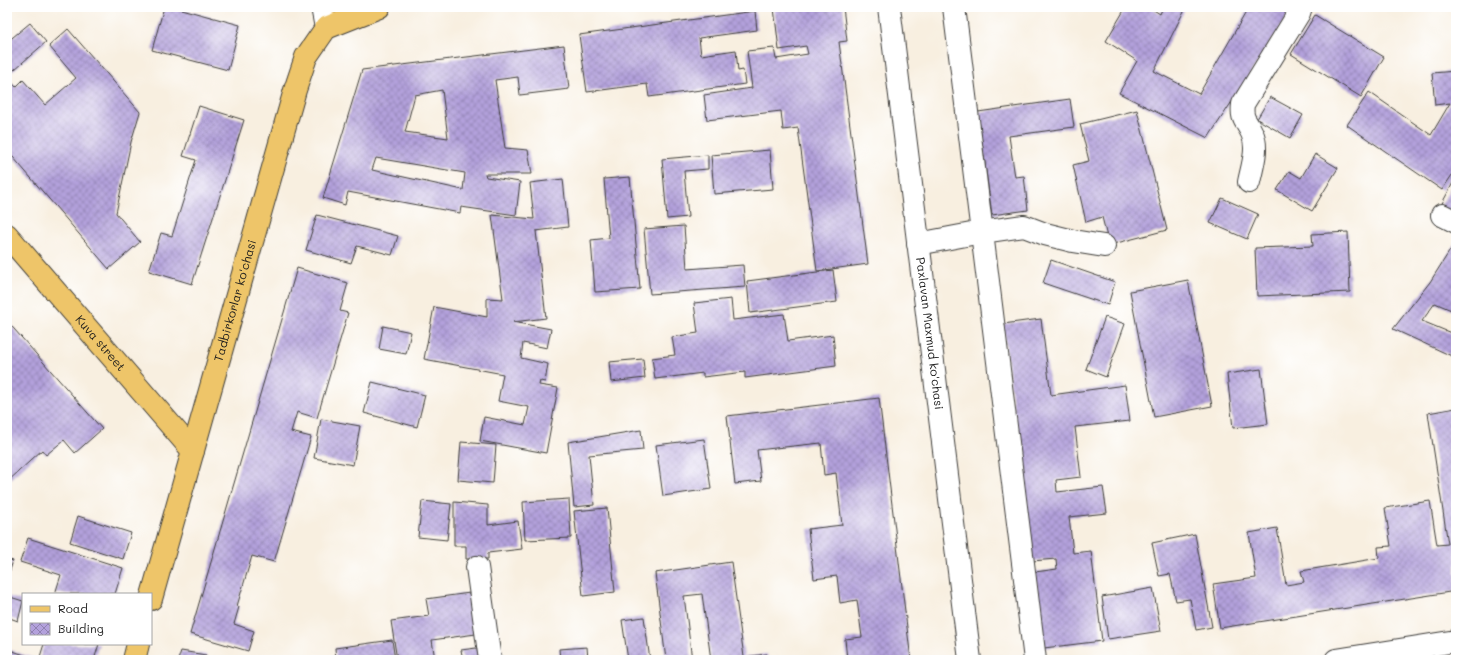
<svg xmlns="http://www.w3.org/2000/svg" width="1463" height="667" font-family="Mali,sans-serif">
<defs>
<pattern id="building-cross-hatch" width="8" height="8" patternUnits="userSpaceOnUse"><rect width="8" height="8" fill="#b3a1dc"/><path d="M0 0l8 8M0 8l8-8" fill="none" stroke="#9182b2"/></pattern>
</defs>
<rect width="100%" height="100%" fill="#fff"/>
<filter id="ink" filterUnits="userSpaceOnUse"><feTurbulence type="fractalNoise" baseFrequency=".025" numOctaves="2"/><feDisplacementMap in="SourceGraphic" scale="8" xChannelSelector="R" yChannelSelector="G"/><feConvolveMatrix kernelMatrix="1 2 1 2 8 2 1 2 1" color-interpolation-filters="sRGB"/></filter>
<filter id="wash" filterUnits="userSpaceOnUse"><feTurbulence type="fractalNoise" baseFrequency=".012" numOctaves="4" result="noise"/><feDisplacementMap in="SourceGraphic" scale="16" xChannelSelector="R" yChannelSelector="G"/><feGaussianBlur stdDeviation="0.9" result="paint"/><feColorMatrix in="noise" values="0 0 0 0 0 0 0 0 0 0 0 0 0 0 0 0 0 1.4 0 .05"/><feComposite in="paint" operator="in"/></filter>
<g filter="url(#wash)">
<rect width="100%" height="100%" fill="#f8efe0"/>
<g id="blocks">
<g fill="url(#building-cross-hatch)" fill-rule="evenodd">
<polygon points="164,7 182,7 181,9 240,25 228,70 152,50"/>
<polygon points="780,7 843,7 847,41 839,42 868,264 817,271 798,128 783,130 781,111 707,120 704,95 752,88 747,51 774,48 776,59 808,54 806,46 779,50 774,8"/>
<polygon points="1126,7 1149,7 1160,14 1163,7 1186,7 1154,71 1199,94 1249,7 1294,7 1208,138 1119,93 1137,61 1106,41"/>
<polygon points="755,11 757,30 699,38 701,55 736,50 738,71 743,70 745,84 649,97 647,84 587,92 579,35"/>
<polygon points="1315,15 1384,57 1361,97 1291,54"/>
<polygon points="30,23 46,42 7,76 7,42"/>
<polygon points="68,29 140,112 131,142 116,213 140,242 109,269 7,150 7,77 16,87 23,80 45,105 76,78 49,46"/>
<path d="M 564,45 L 569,89 L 520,95 L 518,77 L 495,80 L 505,148 L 528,150 L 532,174 L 485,174 L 486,177 L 520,182 L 516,215 L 461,207 L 460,213 L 348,192 L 345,205 L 323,198 L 362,70 ZM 442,90 L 448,138 L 405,132 L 415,95 ZM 376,158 L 465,173 L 463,190 L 372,170 Z"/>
<polygon points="1456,71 1456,169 1442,190 1347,125 1369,92 1431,135 1450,103 1435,105 1432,73"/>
<polygon points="1270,97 1303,115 1290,138 1257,119"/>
<polygon points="1070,99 1074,127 1009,136 1015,177 1024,176 1028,210 992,215 978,112"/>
<polygon points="199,106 244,120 192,284 149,271 161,233 172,236 196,160 183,156"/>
<polygon points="1137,110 1167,230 1109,245 1102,217 1086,222 1073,165 1089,161 1080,124"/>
<polygon points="770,150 773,189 714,194 711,155"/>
<polygon points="1315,154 1338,168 1312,211 1277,190 1289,171 1301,178"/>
<polygon points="708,155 708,169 684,171 688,217 667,219 662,159"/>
<polygon points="630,177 640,289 595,292 591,240 609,238 604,179"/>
<polygon points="563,179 568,227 536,231 546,318 513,322 551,329 547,348 523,343 521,358 548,364 545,382 540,381 539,385 558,388 546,453 480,441 484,417 525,425 529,407 498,401 503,374 424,359 434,307 487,317 487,298 503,299 492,215 534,219 530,183"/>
<polygon points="1454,181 1456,182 1456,216 1440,207"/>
<polygon points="1222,198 1258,214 1247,239 1210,223"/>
<polygon points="317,215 398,236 392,255 357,246 351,263 306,250"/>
<polygon points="684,226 687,269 743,265 745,287 650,294 644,229"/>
<polygon points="1348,232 1350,292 1257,296 1255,248 1313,246 1312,234"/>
<polygon points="1456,241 1456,312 1435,303 1422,321 1456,335 1456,358 1393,329 1430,282"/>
<polygon points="1051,260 1115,282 1108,305 1043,283"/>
<polygon points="297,268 348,283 340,311 348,313 317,418 297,412 291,432 311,437 274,562 252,556 237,606 239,607 234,624 254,631 248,651 190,634"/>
<polygon points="833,270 837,302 750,313 747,281"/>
<polygon points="1188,280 1212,406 1154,417 1130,291"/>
<polygon points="731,299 733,320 784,314 788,341 833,335 836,366 745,378 745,372 703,377 703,373 655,379 652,358 675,355 672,337 698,333 694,303"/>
<polygon points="1105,317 1125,324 1106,377 1086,369"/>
<polygon points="1041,319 1051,395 1125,385 1130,421 1075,427 1081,477 1056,480 1057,492 1103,487 1107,513 1069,517 1073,553 1091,551 1102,641 1044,648 1035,572 1057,569 1056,559 1032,561 1003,324"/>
<polygon points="7,321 102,429 75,453 64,440 46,455 42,450 7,482"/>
<polygon points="383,326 411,332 406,354 379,349"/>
<polygon points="643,359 645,378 611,382 609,362"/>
<polygon points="1261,369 1268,424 1233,428 1227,374"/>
<polygon points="372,382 425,395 417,427 364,413"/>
<polygon points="879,398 903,595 911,660 847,660 845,639 862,637 857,600 840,603 837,576 814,579 808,529 842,525 836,473 824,475 821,443 757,450 761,481 735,484 727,416"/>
<polygon points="1456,408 1456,591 1220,628 1213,584 1256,578 1249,533 1277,528 1286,585 1304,582 1301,571 1379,558 1378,547 1391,546 1385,508 1430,501 1437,545 1448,544 1428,413"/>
<polygon points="321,419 360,426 353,465 314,458"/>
<polygon points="641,430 643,450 589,455 594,505 574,507 568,442"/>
<polygon points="704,439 711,489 663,496 656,445"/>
<polygon points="461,442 496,445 493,483 458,480"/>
<polygon points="569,499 571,538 525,540 523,502"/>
<polygon points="422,501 451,504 447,540 418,537"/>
<polygon points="454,502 488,505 488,525 518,521 522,549 488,553 488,559 466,559 466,546 454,546"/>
<polygon points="607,508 615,592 583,596 574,511"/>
<polygon points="78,516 131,533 123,559 70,542"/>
<polygon points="1195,534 1212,627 1196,630 1190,599 1176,601 1170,574 1159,576 1152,543"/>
<polygon points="28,538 123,568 115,594 55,594 61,575 20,562"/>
<polygon points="7,559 13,561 7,579"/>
<polygon points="731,562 744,657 767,654 768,660 711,660 702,594 684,596 692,660 666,660 655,573"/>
<polygon points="1153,588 1161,631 1108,639 1102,597"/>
<polygon points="477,592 483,633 432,640 435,660 397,660 391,621 429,616 426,599"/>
<polygon points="7,596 23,601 18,621 7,617"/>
<polygon points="644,617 650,660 628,660 622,620"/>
<polygon points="392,640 395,660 336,660 335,648"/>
<polygon points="44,644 99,644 94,660 7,660 7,649 39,660"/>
<polygon points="484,647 486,660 463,660 461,650"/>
<polygon points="587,647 588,660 560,660 559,649"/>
<polygon points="181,651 206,655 207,660 178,660"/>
</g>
</g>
</g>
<g filter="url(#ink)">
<use href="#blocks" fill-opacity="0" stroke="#3d3c39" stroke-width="1"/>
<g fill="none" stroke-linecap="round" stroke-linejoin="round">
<g stroke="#3d3c39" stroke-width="24">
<g id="minor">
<polyline points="322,7 326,28"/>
<path id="s1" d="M 889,7 L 970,660"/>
<polyline points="954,7 1035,660"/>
<path d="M 1249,182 C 1252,167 1259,148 1252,133 C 1246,120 1241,120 1243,104 L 1299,13 L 1301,7"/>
<polyline points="1442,215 1456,222"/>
<polyline points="918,244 982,232 1024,226 1045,234 1073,241 1104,246"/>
<polyline points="477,567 490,660"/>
<polyline points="1336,660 1456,641"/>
</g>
</g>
<g stroke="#3d3c39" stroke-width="24">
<g id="major">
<path id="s2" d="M 7,235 L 193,451"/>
<path id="s3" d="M 151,599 L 295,90 L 306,57 L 326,28 L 379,7"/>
<polyline points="134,660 138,644"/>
</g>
</g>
<use href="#minor" stroke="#fff" stroke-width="22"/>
<use href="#major" stroke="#eec569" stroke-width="22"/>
</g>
</g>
<g text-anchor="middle" stroke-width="4" stroke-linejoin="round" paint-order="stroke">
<g font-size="12" fill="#1c1c1c" stroke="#fff">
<text dy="4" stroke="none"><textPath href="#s3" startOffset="310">Tadbirkorlar ko'chasi</textPath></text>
<text dy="4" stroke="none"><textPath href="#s1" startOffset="329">Paxlavan Maxmud ko'chasi</textPath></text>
<text dy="4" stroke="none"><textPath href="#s2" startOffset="143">Kuva street</textPath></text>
</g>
</g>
<rect width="1463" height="667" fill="none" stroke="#fff" stroke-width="24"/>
<rect x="22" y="593" width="130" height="52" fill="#ffffff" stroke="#a4a4a4"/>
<rect x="30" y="606" width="20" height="6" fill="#eec569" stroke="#a4a4a4"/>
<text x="58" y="613" font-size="12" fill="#1c1c1c">Road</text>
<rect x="30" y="623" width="20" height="12" fill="url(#building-cross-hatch)" stroke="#a4a4a4"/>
<text x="58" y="633" font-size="12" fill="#1c1c1c">Building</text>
</svg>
